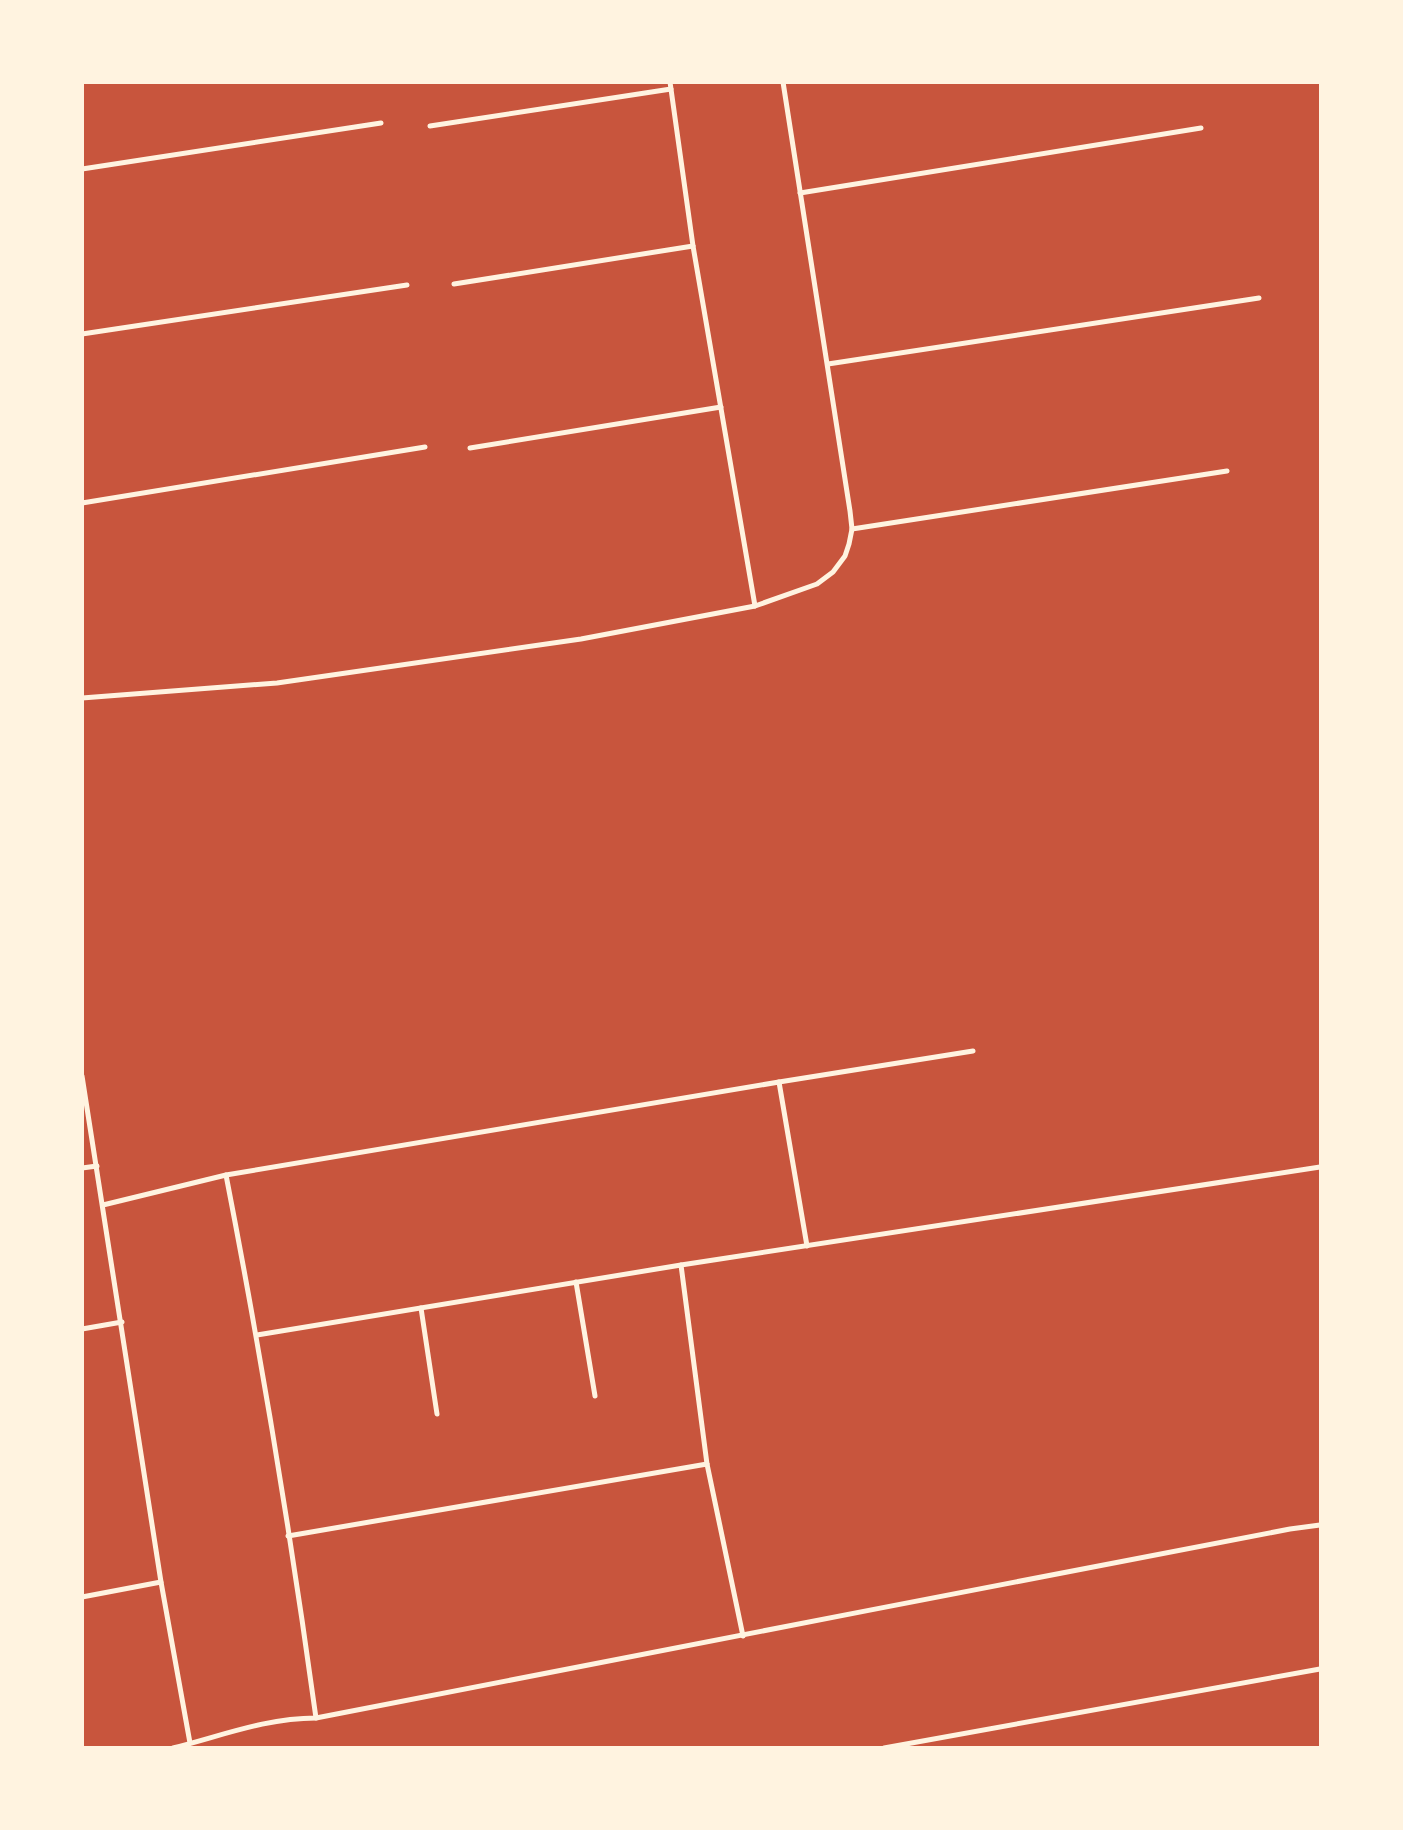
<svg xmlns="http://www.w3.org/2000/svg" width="1403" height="1830" font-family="'PT Sans Narrow',sans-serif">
<rect width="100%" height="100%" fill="#c8553d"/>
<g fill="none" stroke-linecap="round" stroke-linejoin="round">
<g stroke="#fff3e0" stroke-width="5">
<polyline points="670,82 693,246 755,606"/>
<polyline points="430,126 671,89"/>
<polyline points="82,169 381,123"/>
<polyline points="800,193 1201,128"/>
<polyline points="454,284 693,246"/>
<polyline points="82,334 407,285"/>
<polyline points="828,364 1259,298"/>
<polyline points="470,448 721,407"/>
<polyline points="82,503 425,447"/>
<polyline points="852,529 1227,471"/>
<polyline points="82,698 277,683 581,639 755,606 817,584 833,572 845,556 849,544 852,529 850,511 783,82"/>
<polyline points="82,1076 161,1582 190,1743"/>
<polyline points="779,1082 973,1051"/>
<polyline points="82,1168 97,1166"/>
<polyline points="103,1205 226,1175 779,1082 807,1246"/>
<polyline points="681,1265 707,1464 743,1636"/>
<polyline points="576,1282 595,1396"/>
<polyline points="421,1308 437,1414"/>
<polyline points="82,1329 122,1322"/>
<polyline points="257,1335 681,1265 1320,1167"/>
<polyline points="288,1536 707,1464"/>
<polyline points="82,1597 161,1582"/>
<path d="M 316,1718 C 641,1655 965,1591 1290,1529 L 1320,1525"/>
<path d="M 173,1748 C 221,1736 266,1718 316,1718 C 291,1536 261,1355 226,1175"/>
<polyline points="884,1748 1320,1669"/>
</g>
</g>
<rect width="1403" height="1830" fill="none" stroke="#fff3e0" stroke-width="168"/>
</svg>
